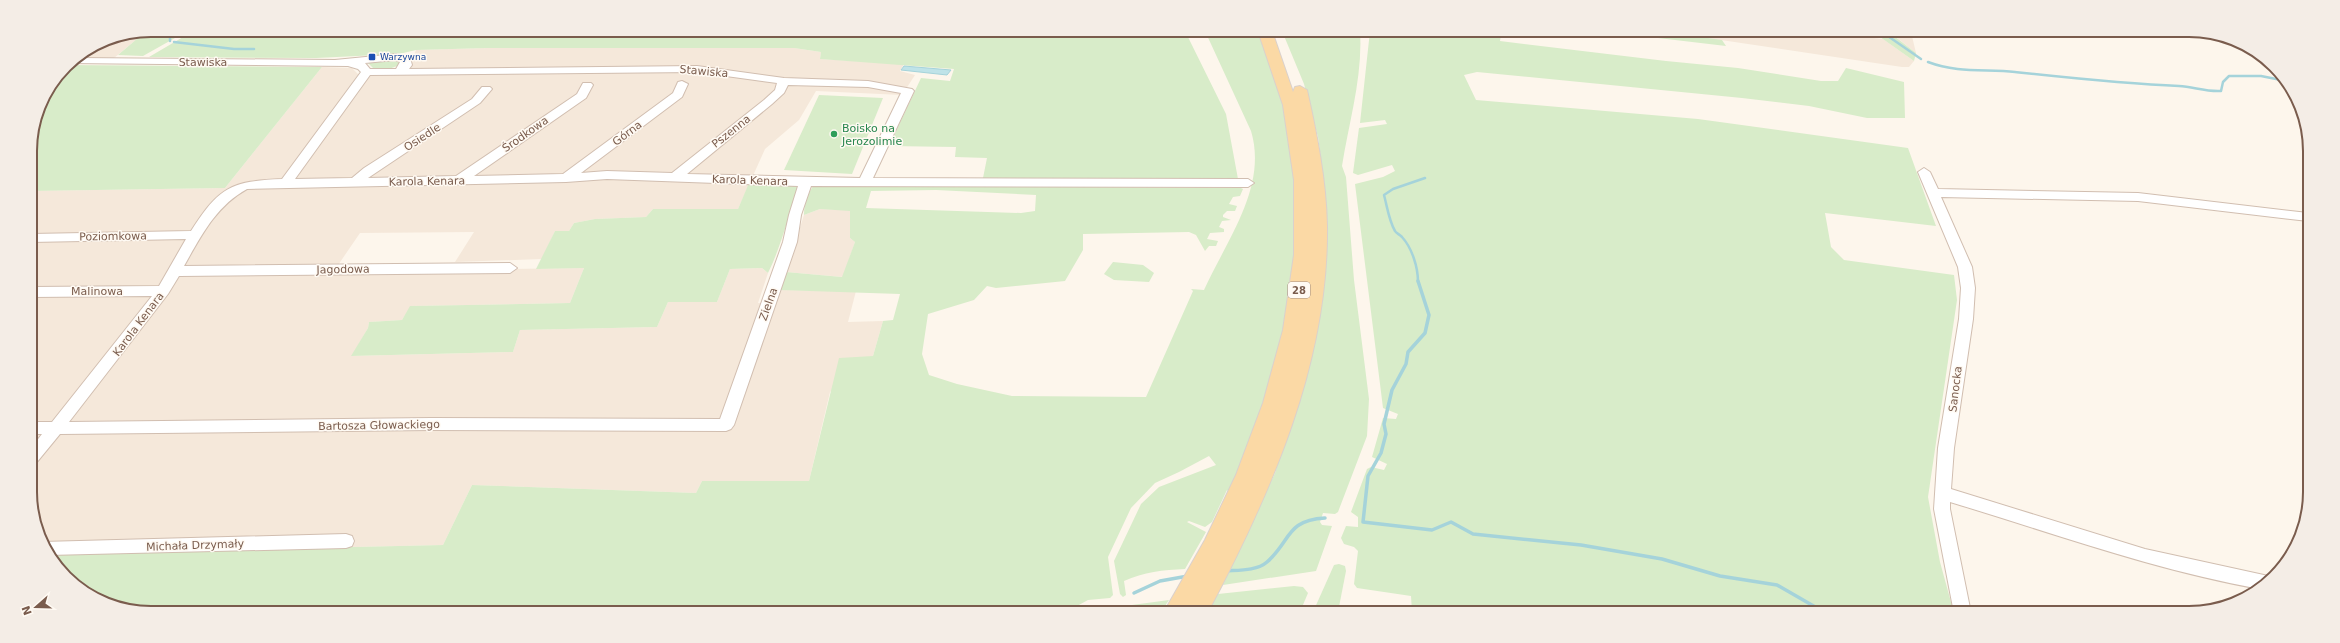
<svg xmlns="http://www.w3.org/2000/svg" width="2340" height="643" font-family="'DejaVu Sans',sans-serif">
<rect width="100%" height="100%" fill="#fdf6ec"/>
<g fill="#f5e8da">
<polygon points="151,30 187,30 175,36 138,38 114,58 76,59 105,39"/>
<polygon points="1667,32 1822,32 1883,39 1914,61 1909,67 1902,67"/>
<polygon points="1889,32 1911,32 1916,53 1896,37"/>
<polygon points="488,48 794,48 821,52 820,59 904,64 900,71 915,75 902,95 816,91 799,120 765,149 738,209 653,209 646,217 595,219 574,223 569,231 555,231 542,259 455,262 474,232 360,233 334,271 584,268 570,303 411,306 402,320 369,322 368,328 352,356 513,352 520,330 657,327 668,302 717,302 730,269 762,268 768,273 758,303 774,303 779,290 856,291 848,322 883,321 873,356 830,392 809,481 702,481 696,493 472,485 443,545 91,553 46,552 32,516 31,191 225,188 322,67 352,68 359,75 406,75 416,50"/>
<polygon points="820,209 851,210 850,238 855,242 843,277 786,272 804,215"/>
</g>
<g fill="#d8ecc9" fill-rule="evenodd">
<polygon points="195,30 1185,31 1226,114 1238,179 983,178 987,158 955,157 956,147 889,146 921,78 950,81 954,69 820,59 821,52 794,48 488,48 416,50 399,54 316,58 149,57"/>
<path d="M 1205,31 L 1258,31 C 1268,59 1279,86 1287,114 C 1310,194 1296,298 1273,376 C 1261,416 1244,454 1230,493 L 1227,490 L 1212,522 L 1205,527 L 1189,521 L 1187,522 L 1206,532 L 1185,569 C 1163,570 1144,572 1124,581 L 1126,595 L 1123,597 L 1120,594 L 1114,561 L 1141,504 L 1159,487 L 1216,465 L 1209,456 L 1179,472 L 1155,483 L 1131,508 L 1108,557 L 1113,595 L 1110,598 L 1088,600 L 1066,612 L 127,611 C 85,595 74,588 46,552 L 91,553 L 443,545 L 472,485 L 696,493 L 702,481 L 809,481 L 839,358 L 873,356 L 883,321 L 893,320 L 900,294 L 779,290 L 786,272 L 842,277 L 855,242 L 850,238 L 850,211 L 820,209 L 804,215 C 804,204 807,194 814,185 L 1241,188 L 1243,189 L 1240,196 L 1233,197 L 1229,204 L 1237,206 L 1235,211 L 1227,211 L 1223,215 L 1223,217 L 1231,220 L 1222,221 L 1219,227 L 1224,229 L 1224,232 L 1210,233 L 1207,239 L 1218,241 L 1216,246 L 1209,246 L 1205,251 L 1196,235 L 1189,232 L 1083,234 L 1083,250 L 1065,281 L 996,288 L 987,286 L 974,300 L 928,314 L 922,354 L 929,375 L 957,384 L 1012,396 L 1146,397 L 1193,291 L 1191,289 L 1204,290 C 1226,241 1268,187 1251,131 ZM 936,190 L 1036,195 L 1035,211 L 1021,213 L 866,208 L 871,191 Z"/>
<path d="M 1282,31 L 1360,31 C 1363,76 1349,122 1342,166 L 1346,177 L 1354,280 L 1369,399 L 1367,436 L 1338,512 L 1335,514 L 1323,513 L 1320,522 L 1322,525 L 1332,526 L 1316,571 L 1223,585 L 1275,473 L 1304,383 L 1326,227 L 1325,188 L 1318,137 L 1304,84 Z"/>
<polygon points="1370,31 1506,32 1501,35 1500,41 1666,61 1738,68 1821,81 1838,81 1846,68 1904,82 1905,118 1867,118 1809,106 1742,98 1477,72 1464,75 1476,100 1698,119 1908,148 1936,226 1825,213 1831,247 1844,260 1954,275 1957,300 1928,497 1940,562 1954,613 1412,612 1411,596 1357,588 1354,584 1358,551 1354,547 1344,544 1341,538 1346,526 1358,527 1358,517 1351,512 1367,469 1371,467 1384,470 1387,464 1372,457 1383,418 1396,419 1398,414 1383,408 1355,184 1383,177 1395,171 1392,165 1358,175 1353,173 1359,128 1387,124 1385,120 1360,123"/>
<polygon points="1607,32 1667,32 1722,40 1726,46"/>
<polygon points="1873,32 1889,32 1916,53 1914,61"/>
<polygon points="175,36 175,38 143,56 118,55 138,38"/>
<polygon points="396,59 401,62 400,65 386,70 374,69 367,62"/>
<path d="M 66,65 L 322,67 L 225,188 L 31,191 C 30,136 30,109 66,65 Z"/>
<polygon points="819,95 883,98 852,174 784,170"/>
<path d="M 749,183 L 795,185 L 800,189 C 787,217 782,245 768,273 L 762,268 L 730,269 L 717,302 L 668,302 L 657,327 L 520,330 L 513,352 L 351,356 L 368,328 L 369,322 L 402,320 L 410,306 L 570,303 L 584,268 L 536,269 L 555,231 L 569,231 L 574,223 L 595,219 L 646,217 L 653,209 L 738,209 Z"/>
<polygon points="1113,262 1143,265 1154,273 1149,282 1114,280 1104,274"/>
<polygon points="1339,564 1345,566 1346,571 1338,612 1313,612 1334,565"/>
<polygon points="1294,586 1303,587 1308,593 1300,612 1207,612 1218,594"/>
<polygon points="1169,600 1161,612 1132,612 1132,605"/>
</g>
<polygon fill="#bfe3e8" stroke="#a5d3da" points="904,66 951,70 947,75 901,70"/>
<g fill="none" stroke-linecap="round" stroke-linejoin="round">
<g stroke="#a5d3da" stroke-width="2.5">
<polyline points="1882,32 1921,59"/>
<polyline points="118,37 170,36 170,41"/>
<polyline points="174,42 234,49 254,49"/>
<path d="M 1928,62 C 1957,73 1985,69 2015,72 C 2070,78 2124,84 2179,86 C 2194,87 2206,92 2221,91 L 2223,82 L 2229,76 L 2261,76 L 2286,81"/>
<path d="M 1418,282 C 1418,267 1412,248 1402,237 C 1399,234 1396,233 1395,231 C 1389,221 1387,206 1384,195 L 1393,189 L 1425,178"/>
</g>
<g stroke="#a5d3da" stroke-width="3.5">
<polyline points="1418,281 1429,315 1425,333 1408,352 1406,364 1392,390 1384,424 1386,434 1381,453 1368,476 1363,522 1432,530 1451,522 1473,534 1581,545 1662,559 1720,576 1777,585 1824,612"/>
<path d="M 1225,571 C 1238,570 1257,571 1267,562 C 1291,541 1286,520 1325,518"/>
<polyline points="1134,593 1160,581 1188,576"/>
<polyline points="1116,612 1119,608"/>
</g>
<g stroke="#d1beb0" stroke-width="2">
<g id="minor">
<path d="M 396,54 L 410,58 L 412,65 L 409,69 L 697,66 L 784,78 L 868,81 L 912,89 L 914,91 L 873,178 L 1248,179 L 1254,183 L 1248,187 L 811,186 L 801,215 L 797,242 L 734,425 L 731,429 L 726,431 L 431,430 L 60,434 L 37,462 L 32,464 L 32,447 L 42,434 L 32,434 L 32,422 L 52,422 L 152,296 L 31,297 L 31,287 L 159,286 L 186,239 L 31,242 L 31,234 L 191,231 C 219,187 231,181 282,179 L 361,72 L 358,69 L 348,66 L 68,63 L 77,58 L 335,60 ZM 395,60 L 400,62 L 396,69 L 370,69 L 365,63 ZM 697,72 L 777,83 L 775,90 L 764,100 L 672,173 L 607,171 L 581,173 L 682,97 L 688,84 L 682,81 L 678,82 L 673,93 L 563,174 L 474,176 L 586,98 L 593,85 L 591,83 L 583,83 L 577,94 L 456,176 L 368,178 L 480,103 L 492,89 L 490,87 L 482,87 L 472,99 L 364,168 L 352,178 L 295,179 L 370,75 ZM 788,85 L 868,87 L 901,93 L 860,178 L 687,174 L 772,104 L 784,93 ZM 607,179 L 798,186 L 789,215 L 783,242 L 720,419 L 431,418 L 69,422 L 168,294 L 179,276 L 510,273 L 517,268 L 510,263 L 184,266 C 201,236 216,206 247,189 L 566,182 Z"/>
<path d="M 1924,168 L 1930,172 L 1938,189 L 2138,193 L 2308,213 L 2308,221 L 2138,201 L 1941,197 L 1972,267 L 1975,288 L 1973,319 L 1954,448 L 1951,489 L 2145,549 L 2273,577 L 2260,589 C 2154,570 2053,533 1950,502 L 1950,509 L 1971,613 L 1954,613 L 1934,509 L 1938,448 L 1959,319 L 1961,288 L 1958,267 L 1918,172 Z"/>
<polygon points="346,534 352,536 354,541 352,546 346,548 48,555 42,542"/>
</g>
</g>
<g stroke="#dad1cd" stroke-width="2">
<path id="major" d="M 1258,31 L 1272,31 L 1293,92 L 1295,87 L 1300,86 L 1307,90 C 1317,135 1326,179 1327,225 C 1329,362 1271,493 1208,612 L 1164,612 L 1205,540 L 1236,475 L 1263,403 L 1283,330 L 1294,255 L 1294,180 L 1283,105 Z"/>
</g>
<use href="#minor" fill="#fff" fill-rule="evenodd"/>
<use href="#major" fill="#fbd9a5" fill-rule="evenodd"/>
</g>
<rect fill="#1a4fb4" stroke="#fffaf3" stroke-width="1.5" x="368" y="53" width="8" height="8" rx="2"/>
<circle fill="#2e9e5b" stroke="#fffaf3" stroke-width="1.5" cx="834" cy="134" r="4"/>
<g text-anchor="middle" stroke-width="3" stroke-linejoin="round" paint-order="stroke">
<g font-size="9" fill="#164399" stroke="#fffaf3" text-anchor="start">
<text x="380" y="60">Warzywna</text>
</g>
<rect fill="#fffaf3" stroke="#a28b7f" stroke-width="1" x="1288" y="282" width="22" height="16" rx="3"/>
<g font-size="10" font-weight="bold" fill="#7a5c4d">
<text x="1299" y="294">28</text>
</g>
<g font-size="11" fill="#7a5c4d" stroke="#fffaf3">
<text x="203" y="66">Stawiska</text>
<text transform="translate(704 71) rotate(5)" y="4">Stawiska</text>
<text transform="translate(731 131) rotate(-38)" y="4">Pszenna</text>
<text transform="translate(627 133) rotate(-37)" y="4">Górna</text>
<text transform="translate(525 134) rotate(-35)" y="4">Środkowa</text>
<text transform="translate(422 137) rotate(-33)" y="4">Osiedle</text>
<text transform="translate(750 180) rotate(2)" y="4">Karola Kenara</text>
<text transform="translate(427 181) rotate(-1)" y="4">Karola Kenara</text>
<text transform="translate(113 236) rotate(-1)" y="4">Poziomkowa</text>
<text transform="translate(343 269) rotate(-1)" y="4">Jagodowa</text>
<text x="97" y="295">Malinowa</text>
<text transform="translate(768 304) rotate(-70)" y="4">Zielna</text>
<text transform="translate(138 324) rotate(-53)" y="4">Karola Kenara</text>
<text transform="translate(1955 389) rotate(-83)" y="4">Sanocka</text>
<text transform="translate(379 425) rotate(-1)" y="4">Bartosza Głowackiego</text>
<text transform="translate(195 545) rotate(-2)" y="4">Michała Drzymały</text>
</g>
<g font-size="11" fill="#27864d" stroke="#fffaf3" text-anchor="start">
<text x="842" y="132">Boisko na<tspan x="842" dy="13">Jerozolimie</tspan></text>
</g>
</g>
<path d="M0 0H2340V643H0ZM151 37H2189A114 114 0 0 1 2303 151V492A114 114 0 0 1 2189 606H151A114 114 0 0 1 37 492V151A114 114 0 0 1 151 37Z" fill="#f4ede6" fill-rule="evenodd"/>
<path fill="none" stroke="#7a5c4d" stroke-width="2" d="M151 37H2189A114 114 0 0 1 2303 151V492A114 114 0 0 1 2189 606H151A114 114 0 0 1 37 492V151A114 114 0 0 1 151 37Z"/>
<g transform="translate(36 607) rotate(250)" stroke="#fffaf3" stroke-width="3" paint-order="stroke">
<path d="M0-3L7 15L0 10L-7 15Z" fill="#7a5c4d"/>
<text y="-6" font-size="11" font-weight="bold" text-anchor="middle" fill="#7a5c4d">N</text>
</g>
</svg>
